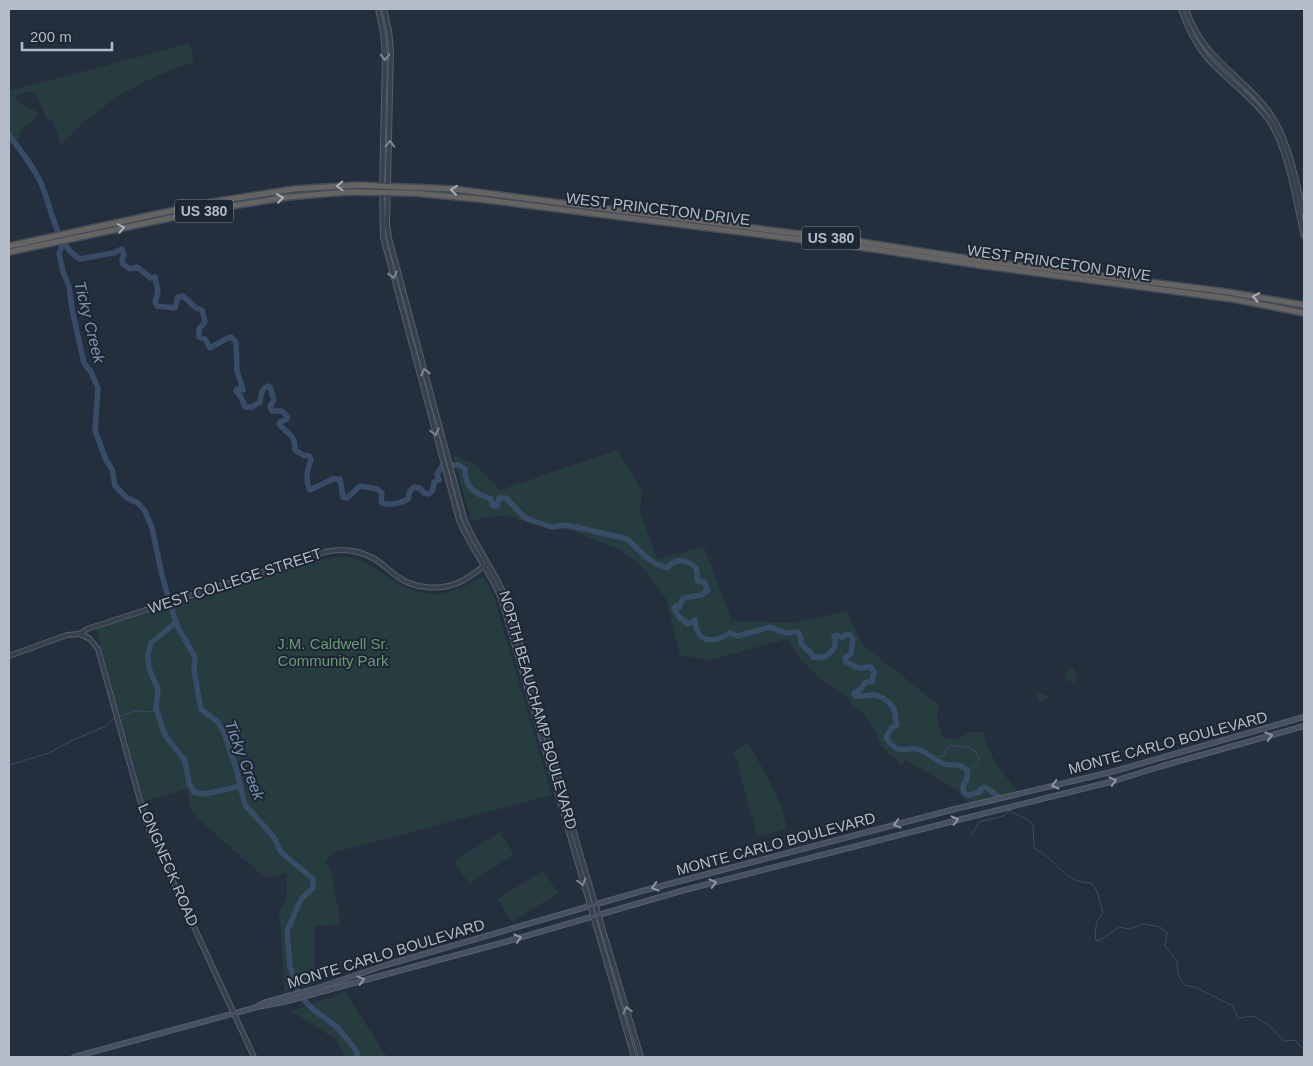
<svg xmlns="http://www.w3.org/2000/svg" width="1313" height="1066" font-family="Helvetica,sans-serif">
<rect width="100%" height="100%" fill="#242f3e"/>
<g fill="#263c3f">
<path d="M 187,44 L 190,45 L 194,62 C 160,73 127,88 98,111 C 85,121 73,133 61,144 L 52,121 L 46,117 L 36,94 C 30,91 20,92 15,97 L 21,104 L 37,112 L 38,116 L 19,132 L 20,138 L 9,144 L 9,91 Z"/>
<path d="M 618,450 L 642,491 L 640,512 L 657,559 L 704,547 L 732,621 L 792,623 L 847,611 L 862,644 L 940,706 L 937,716 L 942,736 L 955,740 L 970,732 L 983,732 C 990,758 1001,772 1019,792 L 969,803 L 956,789 L 905,760 L 902,765 L 881,745 L 873,727 L 864,714 L 852,705 L 848,698 L 816,675 L 797,655 L 787,639 L 711,660 L 680,655 L 666,599 L 646,571 L 623,551 L 567,529 L 548,528 L 507,516 L 489,517 L 471,521 L 453,455 L 474,464 L 500,490 Z"/>
<path d="M 344,556 C 364,560 373,567 389,578 C 426,602 447,597 483,576 L 493,594 L 552,795 L 332,853 L 325,863 L 331,869 L 341,925 L 314,926 L 314,984 L 285,991 L 279,912 L 287,897 L 286,873 L 265,878 L 192,813 L 187,789 L 144,801 L 96,629 L 318,560 Z"/>
<polygon points="1072,667 1077,675 1074,678 1076,681 1072,684 1070,680 1067,682 1064,675"/>
<polygon points="1038,691 1048,696 1048,698 1040,702 1035,694"/>
<path d="M 747,743 C 763,767 782,801 787,829 L 757,837 L 737,760 L 733,753 Z"/>
<polygon points="500,832 514,855 469,884 454,861"/>
<polygon points="543,870 558,893 512,922 498,899"/>
<polygon points="345,992 387,1057 346,1057 335,1039 291,1011"/>
</g>
<g fill="none" stroke-linecap="round" stroke-linejoin="round">
<g stroke="#394c67" stroke-width="1">
<polyline points="120,716 136,711 151,712 156,709"/>
<polyline points="933,758 944,756 946,750 950,746 968,747 977,753 979,760 977,765 967,770"/>
<polyline points="9,765 49,753 71,741 106,726 113,718"/>
<path d="M 972,835 L 979,822 L 1003,816 L 1010,810 C 1017,817 1027,816 1033,825 L 1034,848 C 1058,859 1061,882 1091,883 L 1097,891 L 1103,913 C 1096,920 1094,931 1096,941 L 1100,940 L 1119,927 L 1129,929 L 1144,924 L 1160,927 L 1167,933 L 1165,946 L 1177,961 L 1178,974 L 1184,985 L 1195,987 L 1233,1006 L 1238,1018 L 1253,1016 L 1269,1025 L 1284,1041 L 1295,1040 L 1304,1050"/>
</g>
<g stroke="#394c67" stroke-width="5.5">
<path d="M 9,135 C 19,149 31,163 39,179 C 52,205 54,244 80,259 L 113,253 L 122,249 L 124,254 L 122,259 L 123,264 L 130,269 L 137,267 L 151,278 L 155,277 L 158,291 L 155,302 L 157,306 L 175,308 L 178,297 L 183,296 L 196,308 L 202,310 L 205,322 L 199,329 L 199,337 L 205,339 L 210,348 C 217,345 225,338 231,337 L 236,342 L 237,371 L 243,389 L 243,390 L 237,389 L 236,391 L 241,397 L 245,407 L 252,407 L 260,402 C 261,395 261,389 268,386 L 270,387 L 274,400 L 270,406 L 272,411 L 282,411 L 287,416 L 287,419 L 280,422 L 279,424 C 288,435 295,433 295,450 L 303,455 L 309,456 L 311,460 C 307,470 305,481 310,490 L 333,479 L 340,479 L 343,497 L 347,498 L 360,486 L 377,489 L 382,493 L 381,499 L 382,503 C 390,506 401,503 408,499 L 410,491 L 414,487 L 420,488 L 424,493 L 429,494 L 433,490 L 434,482 L 439,480 L 437,474 L 443,465 L 459,465 L 465,469 C 466,488 473,493 491,499 L 493,506 L 497,506 L 499,498 L 506,498 L 524,517 L 530,520 L 552,527 L 565,525 L 576,527 L 627,539 L 646,557 L 656,564 L 667,568 C 675,558 688,559 696,568 L 698,581 L 704,582 L 708,590 L 702,595 L 683,598 L 679,607 L 676,606 L 674,608 L 679,617 L 688,624 L 695,620 C 696,643 713,644 730,633 L 738,636 L 770,627 L 785,633 L 798,632 L 801,638 L 801,644 L 811,653 L 813,657 C 826,660 839,650 834,636 L 837,635 L 842,638 L 846,634 L 850,635 L 853,638 L 851,654 L 845,658 L 846,662 L 859,668 L 871,667 L 874,672 L 872,681 L 865,683 L 860,690 L 854,693 L 855,696 C 861,697 865,696 871,695 C 880,694 890,702 894,709 C 896,714 895,720 897,725 L 892,727 L 886,738 C 900,758 905,745 920,750 C 928,753 935,760 944,764 C 950,766 961,763 966,769 C 970,775 966,781 963,786 L 964,793 L 969,795 L 980,792 L 980,789 L 985,787 L 998,796"/>
<polyline points="63,244 59,253 63,272 69,286 72,309 84,363 91,372 98,388 95,430 106,460 112,469 115,486 127,498 138,503 145,511 152,528 162,575 168,597"/>
<polyline points="171,606 177,626 195,657 194,670 201,709 218,722 224,733 236,768 245,805 273,836 281,852 313,879 313,888 301,899 287,931 290,966 299,995 314,1010 337,1027 356,1050 358,1057"/>
<polyline points="176,622 151,643 148,654 149,669 158,689 156,709 165,735 185,761 189,783 194,792 204,794 241,786"/>
</g>
<g stroke="#565f6c" stroke-width="6">
<g id="tertiary">
<path d="M 378,9 L 383,33 L 385,55 L 382,192 L 383,237 L 459,520 C 471,549 491,572 502,601 L 634,1057"/>
<path d="M 384,9 L 389,31 L 391,50 L 387,224 L 389,238 L 464,518 C 476,549 498,574 509,606 L 582,860 L 641,1057"/>
<path d="M 1181,9 C 1187,27 1196,45 1208,59 C 1227,80 1251,96 1268,119 C 1288,147 1296,202 1304,236"/>
<path d="M 1186,9 C 1203,59 1237,71 1267,109 C 1290,140 1295,178 1304,214"/>
<polyline points="80,634 90,639 98,649 147,825 254,1057"/>
<path d="M 9,656 L 67,635 L 80,634 L 87,629 L 325,552 C 341,548 358,550 373,558 C 382,563 389,571 398,577 C 415,589 440,591 460,582 C 469,578 477,571 485,565"/>
</g>
</g>
<g stroke="#565f6c" stroke-width="6">
<g id="secondary">
<polyline points="259,1005 266,1002 314,989 386,965 642,891 955,809 1111,772 1304,717"/>
<polyline points="74,1057 257,1007 284,1002 505,942 681,891 958,820 1114,781 1162,766 1304,726"/>
</g>
</g>
<g stroke="#434c59" stroke-width="8">
<g id="trunk">
<polyline points="9,246 212,202 294,189 357,185 454,189 862,242 985,261 1228,292 1304,305"/>
<polyline points="9,252 213,209 288,197 348,192 413,193 479,199 866,248 984,266 1232,299 1304,313"/>
</g>
</g>
<use href="#tertiary" stroke="#38414e" stroke-width="4"/>
<use href="#secondary" stroke="#465061" stroke-width="4"/>
<use href="#trunk" stroke="#656462" stroke-width="5"/>
</g>
<defs><path id="oneway-chevron" d="M-2-3.5L2.5 0L-2 3.5" fill="none" stroke-width="1.6" stroke-linecap="round" stroke-linejoin="round" transform="scale(1.25)"/></defs>
<g stroke="#7c8592">
<use href="#oneway-chevron" transform="translate(385 57) rotate(89)"/>
<use href="#oneway-chevron" transform="translate(390 144) rotate(-89)"/>
<use href="#oneway-chevron" transform="translate(393 275) rotate(76)"/>
<use href="#oneway-chevron" transform="translate(425 372) rotate(-104)"/>
<use href="#oneway-chevron" transform="translate(435 432) rotate(75)"/>
<use href="#oneway-chevron" transform="translate(582 882) rotate(74)"/>
<use href="#oneway-chevron" transform="translate(627 1010) rotate(-106)"/>
</g>
<g stroke="#a8afba">
<use href="#oneway-chevron" transform="translate(340 186) rotate(178)"/>
<use href="#oneway-chevron" transform="translate(454 190) rotate(-174)"/>
<use href="#oneway-chevron" transform="translate(280 198) rotate(-9)"/>
<use href="#oneway-chevron" transform="translate(121 228) rotate(-11)"/>
<use href="#oneway-chevron" transform="translate(1256 297) rotate(-170)"/>
</g>
<g stroke="#8e96a5">
<use href="#oneway-chevron" transform="translate(1269 736) rotate(-16)"/>
<use href="#oneway-chevron" transform="translate(1113 781) rotate(-15)"/>
<use href="#oneway-chevron" transform="translate(1055 785) rotate(166)"/>
<use href="#oneway-chevron" transform="translate(955 820) rotate(-14)"/>
<use href="#oneway-chevron" transform="translate(897 824) rotate(165)"/>
<use href="#oneway-chevron" transform="translate(713 883) rotate(-15)"/>
<use href="#oneway-chevron" transform="translate(655 887) rotate(165)"/>
<use href="#oneway-chevron" transform="translate(518 938) rotate(-17)"/>
<use href="#oneway-chevron" transform="translate(361 980) rotate(-15)"/>
</g>
<g text-anchor="middle" stroke-width="4" stroke-linejoin="round" paint-order="stroke">
<g fill="#1d2633" stroke="#878f9c" stroke-width="1">
<rect x="175" y="199.5" width="58" height="23" rx="4"/>
<rect x="802" y="226.5" width="58" height="23" rx="4"/>
</g>
<g font-size="14" font-weight="bold" fill="#b4bcc9">
<text x="204" y="216">US 380</text>
<text x="831" y="243">US 380</text>
</g>
<g font-size="15" fill="#b4bcc9" stroke="#1d2633">
<text transform="translate(658 209) rotate(7)" y="5">WEST PRINCETON DRIVE</text>
<text transform="translate(1059 263) rotate(8)" y="5">WEST PRINCETON DRIVE</text>
<text transform="translate(235 581) rotate(-18)" y="5">WEST COLLEGE STREET</text>
<text transform="translate(538 710) rotate(74)" y="5">NORTH BEAUCHAMP BOULEVARD</text>
<text transform="translate(1168 743) rotate(-15)" y="5">MONTE CARLO BOULEVARD</text>
<text transform="translate(776 844) rotate(-15)" y="5">MONTE CARLO BOULEVARD</text>
<text transform="translate(168 865) rotate(67)" y="5">LONGNECK ROAD</text>
<text transform="translate(386 954) rotate(-17)" y="5">MONTE CARLO BOULEVARD</text>
</g>
<g font-size="15" fill="#6b9a76" stroke="#1d2633">
<text x="333" y="649">J.M. Caldwell Sr.<tspan x="333" dy="17">Community Park</tspan></text>
</g>
<g font-size="16" font-style="italic" fill="#7c92b1" stroke="#1d2633">
<text transform="translate(90 322) rotate(76)" y="6">Ticky Creek</text>
<text transform="translate(245 760) rotate(69)" y="6">Ticky Creek</text>
</g>
</g>
<rect width="1313" height="1066" fill="none" stroke="#b4bcc9" stroke-width="20"/>
<path d="M22 42v8h90v-8" fill="none" stroke="#b4bcc9" stroke-width="2.5"/>
<text x="30" y="42" font-size="15" fill="#b4bcc9" stroke="#1d2633" stroke-width="4" paint-order="stroke">200 m</text>
</svg>
